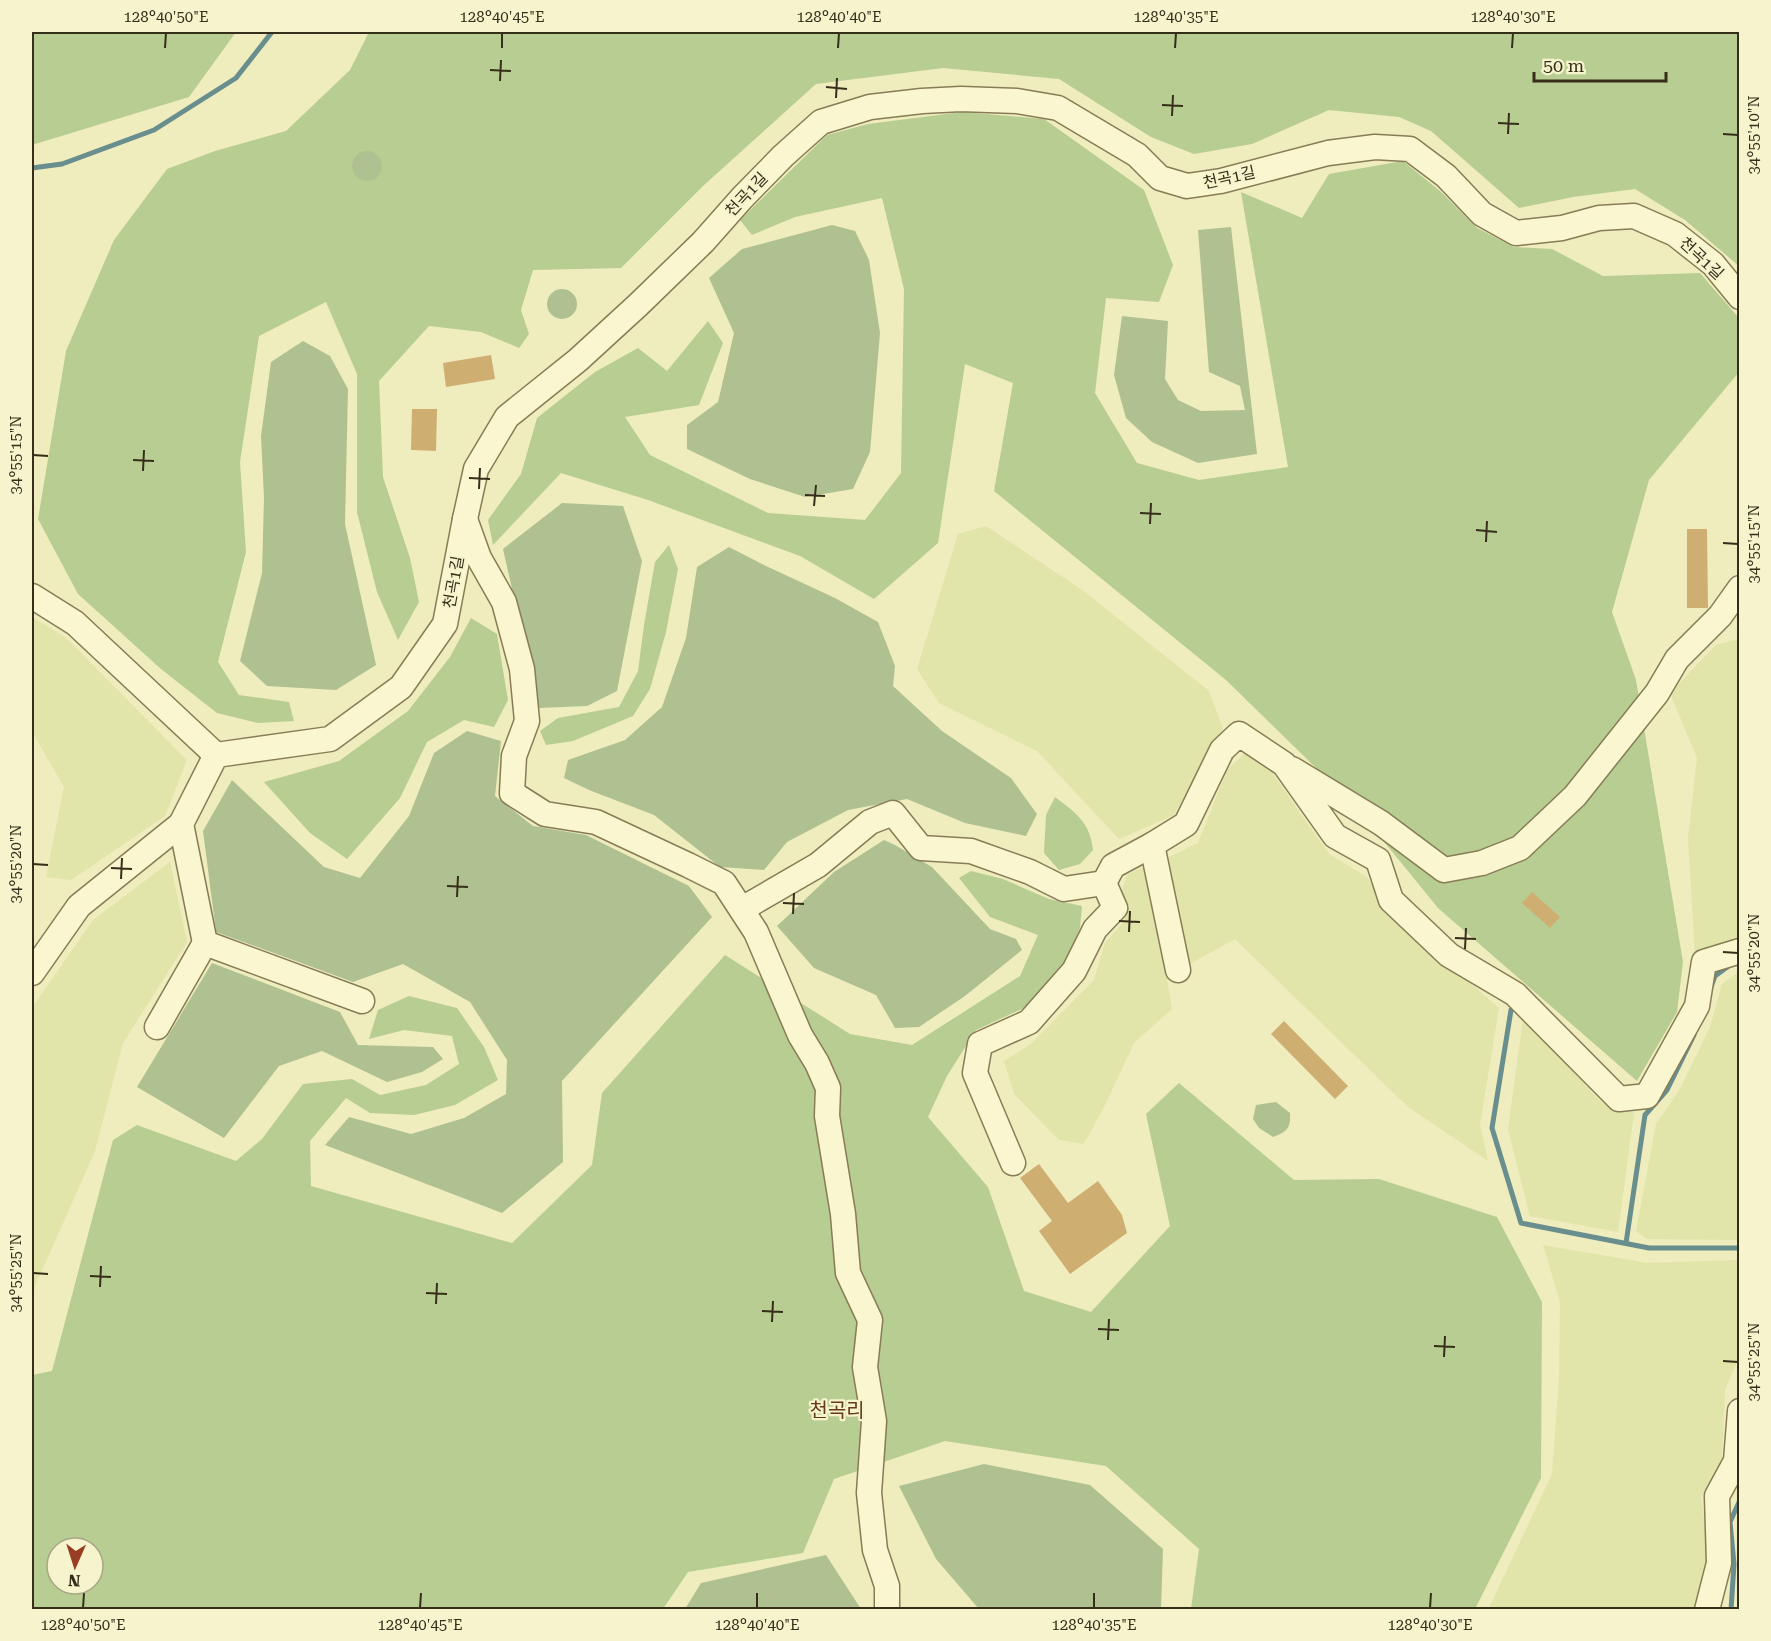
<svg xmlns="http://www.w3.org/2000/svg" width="1771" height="1641" font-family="'Roboto Serif','Noto Sans KR',serif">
<rect width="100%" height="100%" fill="#efecbd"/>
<g fill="#e1e5aa">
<polygon points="986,526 1081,589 1209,691 1223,729 1174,815 1119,839 1037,751 939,703 917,669 958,534"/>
<polygon points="32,617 65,637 187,760 165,816 71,880 46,877 64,787 32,732"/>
<polygon points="1739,639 1739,943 1695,956 1688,838 1697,758 1670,693 1716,645"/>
<polygon points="1245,753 1265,763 1329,854 1367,877 1389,913 1499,1008 1480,1125 1488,1161 1408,1107 1235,939 1190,964 1167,858 1198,843 1227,770"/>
<polygon points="170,862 187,942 123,1043 95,1151 32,1293 32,1008 93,920"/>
<polygon points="1143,867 1152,889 1172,1009 1134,1043 1105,1105 1084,1144 1059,1140 1014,1094 1004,1061 1031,1044 1094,980 1105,943 1125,920 1121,893 1127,875"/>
<polygon points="1739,972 1739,1240 1647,1239 1636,1231 1656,1124 1679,1091 1710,1027 1722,984"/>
<polygon points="1523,1019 1602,1103 1634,1113 1618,1232 1530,1216 1508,1129"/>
<polygon points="1543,1245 1647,1263 1739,1260 1739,1357 1725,1390 1722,1460 1701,1497 1710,1560 1697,1609 1488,1610 1552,1474 1559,1378 1560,1302"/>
</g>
<g fill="#b8cd91" fill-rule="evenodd">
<polygon points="32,32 236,32 189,97 32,145"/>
<polygon points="369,32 1739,32 1739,266 1685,220 1635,189 1573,197 1519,208 1431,131 1399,117 1329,110 1252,144 1194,154 1151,137 1059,79 943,68 816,84 703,186 621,268 533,270 521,310 529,334 519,348 481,332 429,326 379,381 383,477 410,558 419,602 398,640 377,592 357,512 357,374 326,302 259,336 240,462 246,552 218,662 239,695 289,702 294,721 258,723 217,713 161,669 78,594 38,519 66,351 114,240 167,169 215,151 286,131 350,70"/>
<polygon points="962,112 1044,119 1144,190 1173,265 1159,302 1106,298 1095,393 1137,463 1199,480 1288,467 1241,192 1302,218 1329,174 1403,161 1440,191 1477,228 1514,247 1552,249 1603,276 1700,273 1739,318 1739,372 1649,480 1612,612 1636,680 1683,962 1677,1012 1637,1081 1438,908 1355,806 1226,680 994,491 1013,383 965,364 938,543 874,599 800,556 648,500 561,473 493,545 488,520 521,474 537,418 595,372 638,348 667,371 708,321 723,343 699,405 625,417 650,455 768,513 865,520 901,473 904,289 882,198 795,217 752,235 740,220 827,135 868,124"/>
<polygon points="669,545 678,569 666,632 650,689 633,716 573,741 546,745 540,731 558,718 619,707 638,671 644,625 655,562"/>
<polygon points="471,618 497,634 508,700 494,727 464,720 427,742 400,798 347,859 310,833 264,782 339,761 408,711 450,657"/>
<path d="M 1055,797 C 1076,813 1090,822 1093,850 L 1080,864 L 1059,870 L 1044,853 L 1046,815 Z"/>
<path d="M 971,871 L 1003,879 L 1049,899 L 1082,906 L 1080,928 L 1063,966 L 1024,1008 L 976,1030 L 947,1076 L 928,1117 L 988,1187 L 1024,1291 L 1091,1312 L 1170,1226 L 1146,1114 L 1179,1083 L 1294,1180 L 1379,1179 L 1497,1217 L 1542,1302 L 1541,1478 L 1475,1609 L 1191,1609 L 1199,1549 L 1106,1466 L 945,1441 L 834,1479 L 803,1553 L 688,1572 L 663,1609 L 32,1610 L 32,1375 L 52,1371 L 113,1140 L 137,1125 L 236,1161 L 262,1139 L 303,1084 L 352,1079 L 380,1095 L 426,1085 L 459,1064 L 452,1036 L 404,1030 L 369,1039 L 378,1010 L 409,996 L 457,1008 L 484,1047 L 498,1080 L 455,1105 L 414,1115 L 370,1113 L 346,1098 L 310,1141 L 311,1186 L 512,1243 L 592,1165 L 602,1093 L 725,955 L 850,1034 L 912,1045 L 1020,976 L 1038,935 L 990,917 L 959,878 ZM 57,1548 L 93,1548 L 93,1584 L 57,1584 Z"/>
</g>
<g fill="#b0c191">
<circle cx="367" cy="166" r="15"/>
<polygon points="832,225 855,231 869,260 880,333 870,452 853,489 805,497 750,479 687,449 687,425 718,402 734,333 709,278 742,249"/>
<polygon points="1231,227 1257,454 1198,463 1152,442 1126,418 1114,375 1122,316 1168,321 1165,379 1178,400 1201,411 1245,410 1240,386 1209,372 1198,230"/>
<circle cx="562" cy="304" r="15"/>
<polygon points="303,341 330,356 348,389 345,524 376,665 336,690 267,686 240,661 262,573 264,498 261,436 271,362"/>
<polygon points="562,503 623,506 642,561 617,691 587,706 539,708 503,549"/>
<polygon points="729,547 766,566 835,598 878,622 895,666 893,686 942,731 1011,778 1037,814 1026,836 965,823 907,799 848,810 787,842 764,870 720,867 654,815 589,790 564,778 568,760 625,740 662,707 686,638 697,567"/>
<polygon points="467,731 501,741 495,796 533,826 586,835 689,886 712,917 562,1081 563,1162 502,1213 325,1145 349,1117 411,1134 464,1118 506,1094 507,1060 470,1002 403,964 353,982 216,932 203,831 232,780 324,867 360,878 409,816 434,753"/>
<polygon points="884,840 895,845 932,867 990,929 1016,939 1022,950 965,996 919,1027 895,1028 876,995 814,968 777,926 834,872"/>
<polygon points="212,963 340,1012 358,1045 433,1047 443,1059 422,1072 387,1082 322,1051 279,1066 224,1138 137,1087"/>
<path d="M 1276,1102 L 1290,1113 C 1291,1128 1287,1132 1273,1137 L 1259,1128 L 1253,1119 L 1256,1105 Z"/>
<polygon points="984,1464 1090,1485 1163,1549 1161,1609 979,1609 936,1559 899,1486"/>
<polygon points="826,1555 861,1609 685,1609 701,1583"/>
</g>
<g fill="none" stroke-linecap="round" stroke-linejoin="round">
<g stroke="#688e8d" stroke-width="5">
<polyline points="32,168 62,164 154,130 236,78 272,32"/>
<polyline points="1711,987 1715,976 1730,965"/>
<polyline points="1511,1010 1492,1128 1521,1223 1649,1248 1740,1248"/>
<polyline points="1626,1243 1645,1115 1667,1090 1694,1035"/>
<polyline points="1731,1610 1734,1564 1730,1522 1740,1500"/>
</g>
</g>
<g fill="#cfae71">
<polygon points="491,355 495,379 446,387 443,363"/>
<polygon points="412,409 437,409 436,451 411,450"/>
<polygon points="1687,529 1707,529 1708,608 1687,608"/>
<polygon points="1532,892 1560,917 1550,928 1522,903"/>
<polygon points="1284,1021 1348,1086 1335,1099 1271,1034"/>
<polygon points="1039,1164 1068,1203 1098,1181 1122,1215 1127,1233 1070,1274 1039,1231 1052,1221 1020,1178"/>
</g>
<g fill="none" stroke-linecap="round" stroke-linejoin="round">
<g stroke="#877c56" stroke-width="27">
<g id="minor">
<polyline points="465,519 479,558 504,602 522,669 527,721 514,756 512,793 545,814 596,822 688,865 724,883 756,932 800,1035 817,1063 828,1088 827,1116 843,1214 848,1273 870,1320 865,1367 874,1421 869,1493 875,1550 887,1586 887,1610"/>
<polyline points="32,596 75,623 216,755"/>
<polyline points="1292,769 1381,823 1444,870 1482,863 1520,848 1575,796 1657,693 1677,659 1720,616 1740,588"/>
<polyline points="181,824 205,943 362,1001"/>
<polyline points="1152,845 1178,970"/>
<polyline points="742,909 818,865 870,822 893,813 921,848 971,851 1030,872 1064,889 1104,883"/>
<polyline points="32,973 79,906 181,824 216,755 330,739 401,687 445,624 465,519 476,469 507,417 578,360 638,305 703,242 742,198 783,156 821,122 870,107 922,101 961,99 1017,101 1058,108 1137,155 1160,178 1187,186 1221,181 1328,153 1375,147 1410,149 1446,176 1482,214 1516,233 1562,228 1599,218 1634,216 1675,234 1713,264 1740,297"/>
<polyline points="157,1027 205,943"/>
<polyline points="1013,1163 975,1073 980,1044 1029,1022 1074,971 1095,929 1115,908 1104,883 1113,866 1152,845 1186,824 1222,750 1239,734 1284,764 1335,836 1378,860 1391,900 1449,955 1515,994 1619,1099 1647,1096 1697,1006 1704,962 1740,951"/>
<polyline points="1707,1610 1719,1563 1717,1496 1736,1461 1740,1411"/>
</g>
</g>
<use href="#minor" stroke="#faf7d0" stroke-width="24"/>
</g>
<path fill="none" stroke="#362e1b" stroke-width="2" d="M 165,48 L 166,33M 502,48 L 502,33M 838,48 L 839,33M 1175,48 L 1176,33M 1512,48 L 1513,33M 490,70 L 511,71M 500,81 L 501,60M 826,87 L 847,89M 836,98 L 837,78M 1162,105 L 1183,106M 1172,116 L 1173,95M 1498,123 L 1519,124M 1508,134 L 1509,113M 1723,134 L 1738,135M 33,455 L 48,456M 133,460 L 154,461M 143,471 L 144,450M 469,478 L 490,479M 479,489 L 480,468M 805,495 L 825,496M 814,506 L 816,485M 1140,513 L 1161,514M 1150,524 L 1151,503M 1476,530 L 1497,532M 1486,542 L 1487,521M 1723,543 L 1738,544M 33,864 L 48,865M 111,868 L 132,869M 121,879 L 122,858M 447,886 L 468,887M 457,897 L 458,876M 783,903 L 804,904M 793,914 L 794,893M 1119,921 L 1140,922M 1129,932 L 1130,911M 1455,938 L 1476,939M 1465,949 L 1466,928M 1723,952 L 1738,953M 33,1273 L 48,1274M 90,1276 L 111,1277M 100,1287 L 101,1266M 426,1293 L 447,1294M 436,1304 L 437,1283M 762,1311 L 783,1312M 772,1322 L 773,1301M 1098,1329 L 1119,1330M 1108,1340 L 1109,1319M 1434,1346 L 1455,1347M 1444,1357 L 1445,1336M 1723,1361 L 1738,1362M 83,1608 L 84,1593M 420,1608 L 421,1593M 757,1608 L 757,1593M 1094,1608 L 1094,1593M 1430,1608 L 1431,1593"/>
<g text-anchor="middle" stroke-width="4.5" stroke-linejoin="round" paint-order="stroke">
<g font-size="16" fill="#362e1b" stroke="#f6f4cd">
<text transform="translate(1229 177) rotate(-13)" y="6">천곡1길</text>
<text transform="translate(746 194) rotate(-47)" y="6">천곡1길</text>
<text transform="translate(1702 258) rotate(43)" y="6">천곡1길</text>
<text transform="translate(453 582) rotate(-80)" y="6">천곡1길</text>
</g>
<g font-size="20" fill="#643a19" stroke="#f6f4cd">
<text x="837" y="1417">천곡리</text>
</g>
</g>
<rect width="1771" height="1641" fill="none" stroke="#f6f4cd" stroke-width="66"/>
<g transform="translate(75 1566) rotate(183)"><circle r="28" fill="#f6f4cd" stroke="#a9a586" stroke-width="1.5"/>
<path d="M0-4.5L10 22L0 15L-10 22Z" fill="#993d23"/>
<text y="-9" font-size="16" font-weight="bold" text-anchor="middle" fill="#362e1b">N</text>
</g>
<path d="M1534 72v9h132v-9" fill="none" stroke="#362e1b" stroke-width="3"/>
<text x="1543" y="72" font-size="18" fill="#362e1b" stroke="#f6f4cd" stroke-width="4.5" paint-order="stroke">50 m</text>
<rect x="33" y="33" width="1705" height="1575" fill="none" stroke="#362e1b" stroke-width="2"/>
<g font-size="15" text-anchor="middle" fill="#362e1b">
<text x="166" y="22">128°40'50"E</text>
<text x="502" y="22">128°40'45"E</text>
<text x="839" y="22">128°40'40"E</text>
<text x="1176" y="22">128°40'35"E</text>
<text x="1513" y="22">128°40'30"E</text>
<text transform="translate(1754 135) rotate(-90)" y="5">34°55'10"N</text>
<text transform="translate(16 455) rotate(-90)" y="5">34°55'15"N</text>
<text transform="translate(1754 544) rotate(-90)" y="5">34°55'15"N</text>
<text transform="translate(16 864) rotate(-90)" y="5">34°55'20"N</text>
<text transform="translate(1754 953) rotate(-90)" y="5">34°55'20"N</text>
<text transform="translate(16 1273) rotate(-90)" y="5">34°55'25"N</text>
<text transform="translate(1754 1362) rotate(-90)" y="5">34°55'25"N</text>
<text x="83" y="1630">128°40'50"E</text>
<text x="420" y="1630">128°40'45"E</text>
<text x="757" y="1630">128°40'40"E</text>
<text x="1094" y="1630">128°40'35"E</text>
<text x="1430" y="1630">128°40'30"E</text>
</g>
</svg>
